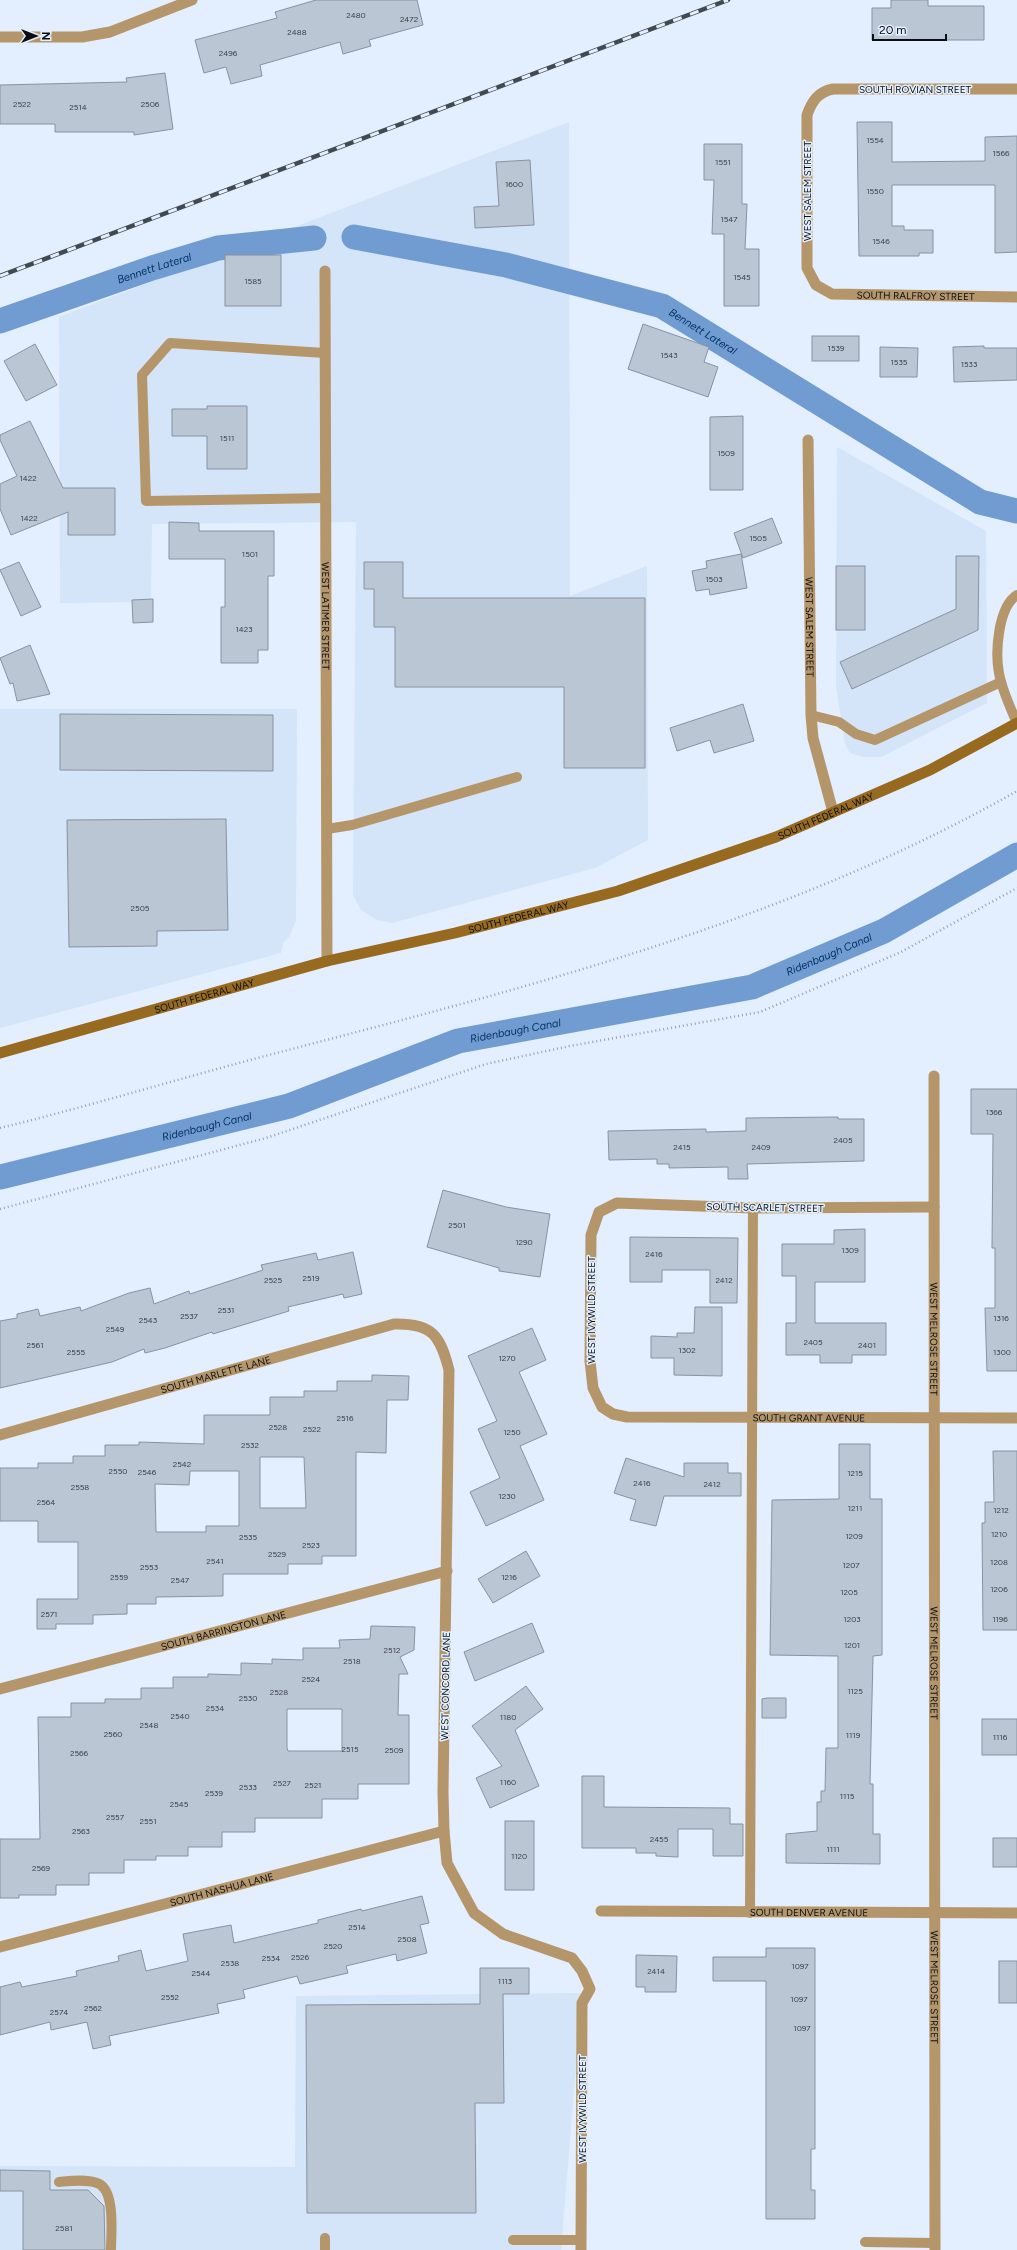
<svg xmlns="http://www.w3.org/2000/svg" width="1017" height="2250" font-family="Figtree,sans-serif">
<rect width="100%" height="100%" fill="#e3effe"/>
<g fill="#d4e4f9">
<polygon points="569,122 570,596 647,566 648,840 595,868 392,923 377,920 361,910 353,895 356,522 152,524 151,602 60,603 59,317"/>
<polygon points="837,447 986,531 987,703 881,757 863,757 850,753 845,744 836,685"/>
<polygon points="0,709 297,709 296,921 289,937 283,943 281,953 0,1028"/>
<polygon points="582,1993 561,2250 0,2250 0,2166 295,2167 296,1996"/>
</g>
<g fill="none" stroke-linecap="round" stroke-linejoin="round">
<g stroke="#719cd2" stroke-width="25">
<path id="s1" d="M 354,237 L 506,265 L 662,306 L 980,502 L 1017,511"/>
<path id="s2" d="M 0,321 L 152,268 L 218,248 L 314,238"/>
<path id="s3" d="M 0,1177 L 289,1106 L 458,1041 L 752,987 L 884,931 L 1017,855"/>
</g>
</g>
<g fill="#bbc6d5" stroke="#8892a0" fill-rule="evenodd">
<polygon points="316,0 417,0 423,25 369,40 371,46 343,54 340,42 260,65 262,76 231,84 226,67 204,73 195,40 277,18 275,12"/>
<polygon points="891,0 928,0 928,6 984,6 984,40 872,40 872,8 891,8"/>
<polygon points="165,73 173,129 134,135 134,132 55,132 55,124 0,124 0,85 127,82 126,78"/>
<polygon points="857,122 892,122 892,162 985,161 985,137 1017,136 1017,252 995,253 995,185 892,185 892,226 904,226 904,230 933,230 933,253 919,253 919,256 859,256"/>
<polygon points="704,144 742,144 742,204 747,204 745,249 759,249 759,306 724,306 724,234 712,234 714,180 704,180"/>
<polygon points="530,160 534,225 475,228 474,207 499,206 496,162"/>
<rect x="225" y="255" width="56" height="51"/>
<polygon points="643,324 709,347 704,362 718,367 708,397 628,369"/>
<rect x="812" y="336" width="47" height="25"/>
<polygon points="35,344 57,385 26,401 4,361"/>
<polygon points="984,346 984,348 1017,348 1017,380 954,382 953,347"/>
<polygon points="880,347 918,348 917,377 880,377"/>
<polygon points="207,406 247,406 247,469 207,469 207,436 172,436 172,409 207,409"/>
<polygon points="743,416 743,490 710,490 710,417"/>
<polygon points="30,421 63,488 115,488 115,535 68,535 68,512 11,535 0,509 0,484 17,476 0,440 0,435"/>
<polygon points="772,518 782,543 743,558 734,533"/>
<polygon points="169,522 199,523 199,531 274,531 274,576 268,576 268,650 258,650 258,663 221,663 221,607 225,607 225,559 169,559"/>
<polygon points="741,554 747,588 710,595 709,589 696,591 692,571 707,568 706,561"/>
<polygon points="956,556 979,556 978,630 852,689 840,662 956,609"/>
<polygon points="19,562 41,607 21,616 0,570"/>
<polygon points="364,562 403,562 403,598 645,598 645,768 564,768 564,687 395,687 395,627 374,627 374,589 364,589"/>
<rect x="836" y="566" width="29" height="64"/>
<polygon points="153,599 153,622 133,623 132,600"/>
<polygon points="30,645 50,694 17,701 13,683 10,684 0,658"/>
<polygon points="743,704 754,741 714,753 710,740 677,751 670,728"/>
<polygon points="60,714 273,715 273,771 60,770"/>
<polygon points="226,819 228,930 157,931 157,946 69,947 67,820"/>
<polygon points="971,1089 1017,1089 1017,1371 987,1371 985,1308 995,1308 995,1248 992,1248 993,1134 971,1134"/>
<polygon points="838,1117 838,1119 864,1119 864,1161 747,1164 748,1179 728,1179 728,1167 669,1168 669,1164 657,1164 657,1159 609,1160 608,1131 706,1129 706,1132 746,1131 746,1118"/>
<polygon points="443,1190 506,1207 550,1214 540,1277 499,1271 499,1268 427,1247"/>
<polygon points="865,1229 865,1282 815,1282 815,1323 886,1323 886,1355 852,1355 852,1363 820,1363 820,1355 786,1355 786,1323 796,1323 796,1276 782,1276 782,1244 834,1244 834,1230"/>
<polygon points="630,1237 738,1238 737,1303 710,1303 710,1270 662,1270 662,1282 630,1282"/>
<polygon points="353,1252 362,1294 344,1298 343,1294 288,1307 289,1311 213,1334 212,1332 165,1348 145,1353 144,1349 112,1362 0,1388 0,1321 17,1318 17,1314 38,1309 40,1316 80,1307 81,1311 129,1293 150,1288 154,1304 189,1291 190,1294 263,1270 261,1265 316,1253 318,1260"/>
<polygon points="695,1307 722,1307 722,1376 674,1375 674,1358 651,1358 651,1336 677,1337 677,1333 694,1333"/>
<polygon points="532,1328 546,1360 519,1372 547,1434 520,1446 544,1500 486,1526 470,1492 500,1478 478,1429 497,1421 468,1356"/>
<path d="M 372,1375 L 409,1376 L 408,1400 L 387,1400 L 386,1453 L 356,1452 L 356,1556 L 322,1556 L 322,1564 L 288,1564 L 288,1574 L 223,1574 L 223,1596 L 156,1597 L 156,1604 L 127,1604 L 127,1614 L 93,1615 L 93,1624 L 56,1624 L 56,1629 L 37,1629 L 37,1599 L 78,1599 L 78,1542 L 38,1542 L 38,1521 L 0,1521 L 0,1468 L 38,1468 L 38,1463 L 73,1463 L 73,1456 L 105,1456 L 105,1445 L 139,1445 L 139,1442 L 204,1444 L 204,1415 L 270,1415 L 270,1397 L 304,1397 L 304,1391 L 337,1391 L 337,1381 L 372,1381 ZM 260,1457 L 304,1457 L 306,1508 L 260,1508 ZM 190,1471 L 239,1471 L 239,1526 L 206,1526 L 206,1532 L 156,1532 L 155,1484 L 189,1485 Z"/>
<polygon points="839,1444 870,1444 870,1499 882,1499 882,1655 873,1656 870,1784 873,1784 873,1834 880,1834 880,1864 786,1863 786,1834 817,1831 817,1802 821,1802 821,1791 825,1791 826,1748 838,1748 838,1656 770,1655 772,1500 839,1499"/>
<polygon points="993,1451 1017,1451 1017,1630 983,1630 982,1523 985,1523 985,1502 994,1502"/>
<polygon points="626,1458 684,1477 684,1463 728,1463 728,1473 741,1473 741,1496 664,1496 656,1526 630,1520 636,1500 614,1493"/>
<polygon points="526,1551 540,1576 493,1603 478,1579"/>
<polygon points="532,1623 544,1652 475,1681 464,1652"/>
<path d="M 371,1626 L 415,1627 L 414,1650 L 400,1657 L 408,1674 L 399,1674 L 398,1715 L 409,1715 L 409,1784 L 358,1784 L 358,1799 L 322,1799 L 322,1818 L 255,1818 L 255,1832 L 222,1832 L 222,1847 L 188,1847 L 188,1856 L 156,1856 L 156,1860 L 124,1860 L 124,1873 L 89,1873 L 89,1885 L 56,1885 L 56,1895 L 19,1895 L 19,1898 L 0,1898 L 0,1839 L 40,1839 L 38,1717 L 71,1717 L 71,1703 L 105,1703 L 105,1699 L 141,1699 L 141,1688 L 173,1688 L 173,1677 L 208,1677 L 208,1674 L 241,1675 L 241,1663 L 272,1664 L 272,1659 L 303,1660 L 303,1648 L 340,1648 L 339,1640 L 370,1639 ZM 287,1709 L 342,1709 L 342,1751 L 288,1751 L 287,1748 Z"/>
<polygon points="526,1686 543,1709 515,1730 539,1786 490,1808 476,1778 502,1766 472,1726"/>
<polygon points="767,1698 786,1698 786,1718 762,1718 762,1699"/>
<rect x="982" y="1719" width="35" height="36"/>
<polygon points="582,1776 604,1776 604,1807 730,1808 730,1824 743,1824 743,1856 713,1856 713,1829 678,1829 678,1857 656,1856 656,1853 636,1853 636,1848 582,1848"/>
<rect x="505" y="1821" width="29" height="69"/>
<rect x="993" y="1838" width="24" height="29"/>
<polygon points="422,1896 429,1923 420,1925 427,1953 397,1961 396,1954 346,1966 348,1973 300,1984 297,1976 243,1990 245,1998 217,2004 219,2013 109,2036 111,2045 93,2049 87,2022 51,2030 50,2022 0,2035 0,1987 20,1982 22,1987 77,1976 76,1971 119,1961 118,1956 141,1950 146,1971 188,1961 183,1934 231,1925 234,1943 318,1923 318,1920 361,1909 362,1911"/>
<polygon points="766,1948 815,1948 815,2149 811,2149 811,2190 815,2190 815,2219 766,2219 766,1981 713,1981 713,1957 766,1957"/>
<polygon points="636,1955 677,1956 676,1992 645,1992 645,1987 636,1987"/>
<rect x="999" y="1961" width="18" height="42"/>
<polygon points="480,1968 529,1968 529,1994 503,1994 504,2103 475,2103 476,2213 307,2213 306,2005 480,2004"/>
<polygon points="0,2170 50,2171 50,2190 88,2190 104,2206 105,2250 23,2250 23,2191 0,2191"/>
</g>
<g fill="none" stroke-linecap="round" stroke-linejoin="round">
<g stroke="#98a1ad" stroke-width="2.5" stroke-dasharray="1 3" stroke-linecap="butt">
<path d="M 0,1128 C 98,1104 194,1074 292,1049 C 540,984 792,919 1017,791"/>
<polyline points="0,1209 266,1138 486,1064 570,1046 760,1012 901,952 1017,888"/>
</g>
<g stroke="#b5966b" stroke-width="10">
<polyline points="325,353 170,343 142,375 146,501 326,498"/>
<polyline points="811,715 839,722 856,734 875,740 1001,682"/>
<path d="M 1017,723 C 1010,707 1002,690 999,673 C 995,652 998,607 1017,595"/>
<polyline points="327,829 352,825 517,777"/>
<polyline points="750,1913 753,1208"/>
<path d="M 59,2182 C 71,2181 85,2179 97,2183 C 116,2189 111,2234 111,2250"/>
<polyline points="325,2238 325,2250"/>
<polyline points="513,2240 581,2240"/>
<polyline points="865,2242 935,2243"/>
</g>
<g stroke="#b5966b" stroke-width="11">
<polyline points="0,37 82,37 110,32 192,0"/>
<path id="s4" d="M 1017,89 L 833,89 C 818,92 812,101 807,115 L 807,268 L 816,285 L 832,294 L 1017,297"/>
<path id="s5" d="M 325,271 L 327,961"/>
<path id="s6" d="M 808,440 L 811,715 L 813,738 L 833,812"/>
<path id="s7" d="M 934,1076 L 935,2250"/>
<path id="s8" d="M 934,1207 L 753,1208 L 617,1203 L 599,1212 L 591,1235 L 590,1361 L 593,1388 L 602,1407 L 613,1414 L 627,1417 L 1017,1418"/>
<path id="s9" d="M 0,1435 L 394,1324 C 432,1323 440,1335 449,1370 L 443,1792 L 444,1831 L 447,1863 L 474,1913 L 503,1934 L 572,1958 L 582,1971 L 590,1989 L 582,2003 L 581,2250"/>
<path id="s10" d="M 0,1689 L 447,1571"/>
<path id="s11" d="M 601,1911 L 1017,1913"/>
<path id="s12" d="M 0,1947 L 444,1831"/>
</g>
<path stroke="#976a20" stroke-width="11" id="s13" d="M 0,1053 L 327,961 L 455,933 L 618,891 L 776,837 L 930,770 L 1017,723"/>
<g stroke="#434951" stroke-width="4.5">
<polyline id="rail" points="0,276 728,0"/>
</g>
<use href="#rail" stroke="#e3effe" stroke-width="3" stroke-dasharray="9" stroke-linecap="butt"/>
</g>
<g text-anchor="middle" stroke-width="3" stroke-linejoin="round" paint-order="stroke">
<g font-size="8" fill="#363c44">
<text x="356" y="18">2480</text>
<text x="409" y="22">2472</text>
<text x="297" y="35">2488</text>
<text x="228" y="56">2496</text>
<text x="22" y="107">2522</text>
<text x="150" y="107">2506</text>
<text x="78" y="110">2514</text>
<text x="875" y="143">1554</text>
<text x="1001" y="156">1566</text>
<text x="723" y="165">1551</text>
<text x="514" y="187">1600</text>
<text x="875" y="194">1550</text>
<text x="729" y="222">1547</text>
<text x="881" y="244">1546</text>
<text x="742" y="280">1545</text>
<text x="253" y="284">1585</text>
<text x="836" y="351">1539</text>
<text x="669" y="358">1543</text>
<text x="899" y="365">1535</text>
<text x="969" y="367">1533</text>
<text x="227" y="441">1511</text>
<text x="726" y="456">1509</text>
<text x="28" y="481">1422</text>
<text x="29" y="521">1422</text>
<text x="758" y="541">1505</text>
<text x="250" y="557">1501</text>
<text x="714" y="582">1503</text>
<text x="244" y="632">1423</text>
<text x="140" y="911">2505</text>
<text x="994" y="1115">1366</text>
<text x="843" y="1143">2405</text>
<text x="682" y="1150">2415</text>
<text x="761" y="1150">2409</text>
<text x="457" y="1228">2501</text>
<text x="524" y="1245">1290</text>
<text x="850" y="1253">1309</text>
<text x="654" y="1257">2416</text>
<text x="311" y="1281">2519</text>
<text x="273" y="1283">2525</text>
<text x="724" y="1283">2412</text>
<text x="226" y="1313">2531</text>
<text x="189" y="1319">2537</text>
<text x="1001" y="1321">1316</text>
<text x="148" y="1323">2543</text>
<text x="115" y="1332">2549</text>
<text x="813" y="1345">2405</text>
<text x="35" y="1348">2561</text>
<text x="867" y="1348">2401</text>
<text x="687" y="1353">1302</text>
<text x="76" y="1355">2555</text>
<text x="1002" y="1355">1300</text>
<text x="507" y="1361">1270</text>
<text x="345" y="1421">2516</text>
<text x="278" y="1430">2528</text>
<text x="312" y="1432">2522</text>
<text x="512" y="1435">1250</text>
<text x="250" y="1448">2532</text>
<text x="182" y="1467">2542</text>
<text x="118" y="1474">2550</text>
<text x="147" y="1475">2546</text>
<text x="855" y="1476">1215</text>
<text x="642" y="1486">2416</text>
<text x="712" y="1487">2412</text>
<text x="80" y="1490">2558</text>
<text x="507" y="1499">1230</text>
<text x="46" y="1505">2564</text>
<text x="855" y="1511">1211</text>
<text x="1001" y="1513">1212</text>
<text x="999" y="1537">1210</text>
<text x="854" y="1539">1209</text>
<text x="248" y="1540">2535</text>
<text x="311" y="1548">2523</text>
<text x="277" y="1557">2529</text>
<text x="215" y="1564">2541</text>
<text x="999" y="1565">1208</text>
<text x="851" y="1568">1207</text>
<text x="149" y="1570">2553</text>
<text x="119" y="1580">2559</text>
<text x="509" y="1580">1216</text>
<text x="180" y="1583">2547</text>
<text x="999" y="1592">1206</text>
<text x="849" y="1595">1205</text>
<text x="49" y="1617">2571</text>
<text x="852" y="1622">1203</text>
<text x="1000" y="1622">1196</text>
<text x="852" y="1648">1201</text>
<text x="392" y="1653">2512</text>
<text x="352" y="1664">2518</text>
<text x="311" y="1682">2524</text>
<text x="855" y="1694">1125</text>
<text x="279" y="1695">2528</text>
<text x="248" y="1701">2530</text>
<text x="215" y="1711">2534</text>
<text x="180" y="1719">2540</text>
<text x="508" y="1720">1180</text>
<text x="149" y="1728">2548</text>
<text x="113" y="1737">2560</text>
<text x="853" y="1738">1119</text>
<text x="1000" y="1740">1116</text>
<text x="350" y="1752">2515</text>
<text x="394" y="1753">2509</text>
<text x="79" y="1756">2566</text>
<text x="508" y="1785">1160</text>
<text x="282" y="1786">2527</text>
<text x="313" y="1788">2521</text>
<text x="248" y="1790">2533</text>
<text x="214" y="1796">2539</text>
<text x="847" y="1799">1115</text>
<text x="179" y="1807">2545</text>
<text x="115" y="1820">2557</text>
<text x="148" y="1824">2551</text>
<text x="81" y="1834">2563</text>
<text x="659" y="1842">2455</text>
<text x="833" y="1852">1111</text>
<text x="519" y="1859">1120</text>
<text x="41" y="1871">2569</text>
<text x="357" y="1930">2514</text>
<text x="407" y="1942">2508</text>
<text x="333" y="1949">2520</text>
<text x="300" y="1960">2526</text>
<text x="271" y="1961">2534</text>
<text x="230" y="1966">2538</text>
<text x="800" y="1969">1097</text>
<text x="656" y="1974">2414</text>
<text x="201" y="1976">2544</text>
<text x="505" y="1984">1113</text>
<text x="170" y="2000">2552</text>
<text x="799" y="2002">1097</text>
<text x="93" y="2011">2562</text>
<text x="59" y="2015">2574</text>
<text x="802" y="2031">1097</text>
<text x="64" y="2231">2581</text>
</g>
<g font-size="10" fill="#0a0e13" stroke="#e3effe">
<text x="915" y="93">SOUTH ROVIAN STREET</text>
<text transform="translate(807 191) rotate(-90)" y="4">WEST SALEM STREET</text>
<text dy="4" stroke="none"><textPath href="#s4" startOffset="497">SOUTH RALFROY STREET</textPath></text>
<text dy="4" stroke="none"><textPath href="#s5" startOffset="345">WEST LATIMER STREET</textPath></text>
<text dy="4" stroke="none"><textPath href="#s6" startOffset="187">WEST SALEM STREET</textPath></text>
<text dy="4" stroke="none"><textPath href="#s13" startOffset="860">SOUTH FEDERAL WAY</textPath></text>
<text dy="4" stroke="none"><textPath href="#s13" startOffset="536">SOUTH FEDERAL WAY</textPath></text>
<text dy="4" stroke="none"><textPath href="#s13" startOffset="212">SOUTH FEDERAL WAY</textPath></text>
<text transform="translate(765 1207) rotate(1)" y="4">SOUTH SCARLET STREET</text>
<text transform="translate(591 1310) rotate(-90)" y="4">WEST IVYWILD STREET</text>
<text dy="4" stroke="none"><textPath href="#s7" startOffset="263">WEST MELROSE STREET</textPath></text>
<text dy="4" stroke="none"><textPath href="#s9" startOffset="224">SOUTH MARLETTE LANE</textPath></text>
<text dy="4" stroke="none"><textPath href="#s8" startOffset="745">SOUTH GRANT AVENUE</textPath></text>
<text dy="4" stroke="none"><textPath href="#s10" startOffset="231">SOUTH BARRINGTON LANE</textPath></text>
<text dy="4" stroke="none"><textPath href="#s7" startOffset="587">WEST MELROSE STREET</textPath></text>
<text transform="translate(445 1686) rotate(-89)" y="4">WEST CONCORD LANE</text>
<text dy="4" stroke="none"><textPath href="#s12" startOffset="229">SOUTH NASHUA LANE</textPath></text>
<text dy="4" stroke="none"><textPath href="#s11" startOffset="208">SOUTH DENVER AVENUE</textPath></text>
<text dy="4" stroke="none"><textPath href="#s7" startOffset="911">WEST MELROSE STREET</textPath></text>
<text transform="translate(582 2109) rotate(-90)" y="4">WEST IVYWILD STREET</text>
</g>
<g font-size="11" font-style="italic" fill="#002f5f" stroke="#e3effe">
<text dy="4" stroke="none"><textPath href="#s2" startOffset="163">Bennett Lateral</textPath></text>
<text dy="4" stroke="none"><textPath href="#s1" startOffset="364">Bennett Lateral</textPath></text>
<text dy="4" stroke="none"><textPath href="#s3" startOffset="861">Ridenbaugh Canal</textPath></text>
<text dy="4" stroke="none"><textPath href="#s3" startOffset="537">Ridenbaugh Canal</textPath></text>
<text dy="4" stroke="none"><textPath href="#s3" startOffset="213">Ridenbaugh Canal</textPath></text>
</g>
</g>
<g transform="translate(36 36) rotate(90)" stroke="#e3effe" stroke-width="3" paint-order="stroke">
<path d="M0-3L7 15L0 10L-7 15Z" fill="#0a0e13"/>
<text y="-6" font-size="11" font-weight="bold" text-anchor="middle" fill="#0a0e13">N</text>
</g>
<path d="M873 34v6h73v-6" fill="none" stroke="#0a0e13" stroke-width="2"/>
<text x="879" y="34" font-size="12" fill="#0a0e13" stroke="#e3effe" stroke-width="3" paint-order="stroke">20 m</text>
</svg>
